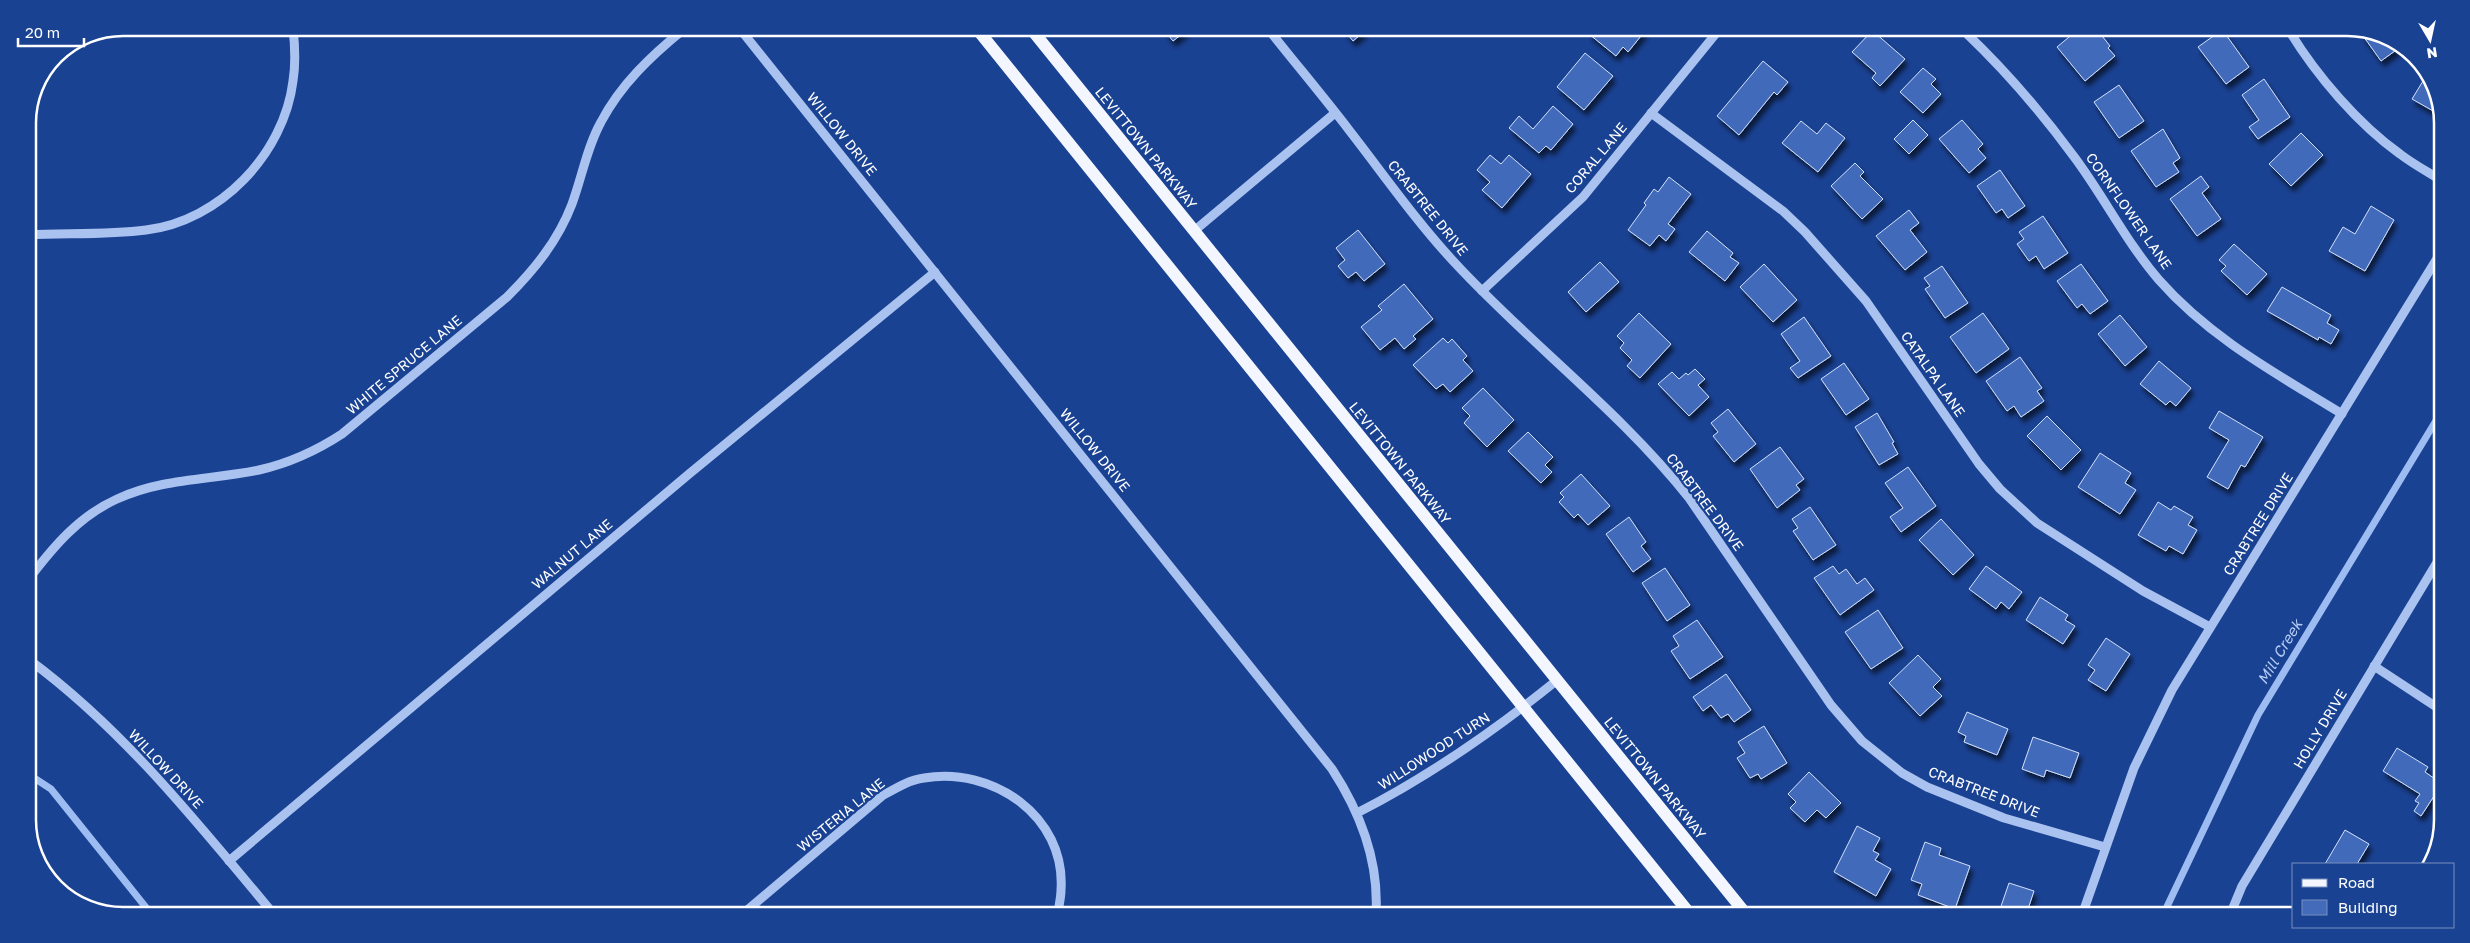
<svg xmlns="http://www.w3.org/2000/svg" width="2470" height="943" font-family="'Golos Text',sans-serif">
<defs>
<filter id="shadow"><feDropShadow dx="3" dy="5.5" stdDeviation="2.5" flood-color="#0009"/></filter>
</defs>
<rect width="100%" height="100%" fill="#1a4293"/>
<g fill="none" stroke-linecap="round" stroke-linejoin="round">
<g stroke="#9dbcf2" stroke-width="7">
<polyline points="28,774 51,789 148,910"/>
<polyline points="2163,915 2258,715 2440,414"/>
</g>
</g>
<g fill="#436bba" stroke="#d1e0fb" filter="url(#shadow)">
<polygon points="1164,30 1187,30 1173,41"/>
<polygon points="1344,30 1366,30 1353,41"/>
<polygon points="1591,31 1645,31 1628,52 1623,47 1616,56 1589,34"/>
<polygon points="1871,32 1874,32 1905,59 1880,86 1872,78 1876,73 1852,52"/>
<polygon points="2075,32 2099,32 2110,46 2108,48 2115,56 2085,81 2057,47"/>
<polygon points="2219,32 2224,32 2249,67 2226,84 2198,47"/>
<polygon points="2361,33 2378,33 2399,48 2381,61"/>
<polygon points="1585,53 1613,76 1584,110 1557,87"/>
<polygon points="1763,61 1788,82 1777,95 1774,92 1739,135 1717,116"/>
<polygon points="1923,68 1936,79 1931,84 1941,94 1923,113 1900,92"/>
<polygon points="2264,79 2290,117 2258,139 2249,127 2259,120 2242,95"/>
<polygon points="2423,81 2430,85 2442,116 2412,99"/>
<polygon points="2119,85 2144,121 2119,138 2094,102"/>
<polygon points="1553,106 1573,124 1551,150 1546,146 1539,153 1509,128 1519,116 1533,129"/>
<polygon points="1913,120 1928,135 1909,154 1894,139"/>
<polygon points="1962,120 1983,144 1978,149 1986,158 1969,173 1939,139"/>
<polygon points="1801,121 1817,134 1826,123 1845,138 1818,172 1782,143"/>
<polygon points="2163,129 2180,158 2173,163 2179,172 2156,187 2131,151"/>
<polygon points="2301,133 2323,155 2291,186 2269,164"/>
<polygon points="1490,155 1501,164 1509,155 1531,174 1502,208 1482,190 1490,182 1477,170"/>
<polygon points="1855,163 1864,172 1860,176 1883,199 1862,219 1831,186"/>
<polygon points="2000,170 2025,206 2008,218 2002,209 1996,213 1977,186"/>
<polygon points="2201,176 2209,187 2202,193 2221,219 2197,236 2170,199"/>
<polygon points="1669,177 1691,194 1668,224 1675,229 1666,241 1659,235 1650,246 1628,230 1646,205 1644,203 1654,189 1658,192"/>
<polygon points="2371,206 2394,220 2365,271 2329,251 2343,227 2355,234"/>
<polygon points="1909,210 1919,223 1910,230 1927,252 1905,270 1876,236"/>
<polygon points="2043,216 2068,253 2044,269 2036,256 2029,261 2017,244 2024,239 2019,232"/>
<polygon points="1358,230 1385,264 1364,281 1356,272 1348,278 1338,266 1345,260 1336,248"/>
<polygon points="1707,231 1733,253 1730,257 1739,263 1725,281 1689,252"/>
<polygon points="2234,244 2267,274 2247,295 2221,271 2226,266 2219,260"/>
<polygon points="1600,262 1619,282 1586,312 1568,292"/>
<polygon points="1764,264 1797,300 1773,322 1740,287"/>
<polygon points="2081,264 2108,301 2090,314 2082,304 2077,308 2057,281"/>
<polygon points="1942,266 1968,303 1945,318 1925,289 1930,286 1924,278"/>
<polygon points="1404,284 1433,319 1413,336 1416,339 1404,349 1395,338 1380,350 1361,327 1382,310 1378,306"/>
<polygon points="2282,287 2331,315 2327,323 2339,330 2331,344 2319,337 2318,340 2267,311"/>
<polygon points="1639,313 1671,344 1640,378 1627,366 1632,360 1620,348 1624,343 1617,336"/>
<polygon points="1983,313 2009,349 1976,373 1950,337"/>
<polygon points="2120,315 2147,347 2125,366 2098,334"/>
<polygon points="1804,317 1831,356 1798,378 1790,368 1800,361 1781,334"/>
<polygon points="1443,338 1448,343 1452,339 1467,356 1463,360 1473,371 1450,392 1443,384 1436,389 1413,365"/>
<polygon points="2020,357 2042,388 2037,391 2044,401 2021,417 2014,406 2007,411 1986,381"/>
<polygon points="2159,361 2191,388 2176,406 2170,401 2166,405 2140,384"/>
<polygon points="1844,363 1869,399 1846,415 1821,379"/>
<polygon points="1695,369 1705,379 1698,385 1709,397 1689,416 1658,384 1672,372 1679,379 1686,373 1688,375"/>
<polygon points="1483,388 1514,420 1487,447 1464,423 1470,416 1462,408"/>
<polygon points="1728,409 1756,444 1734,462 1713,436 1718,432 1711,423"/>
<polygon points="2219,411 2263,437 2245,467 2241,465 2228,489 2207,477 2229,440 2209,428"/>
<polygon points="1877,413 1894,442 1892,443 1898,454 1879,465 1855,427"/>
<polygon points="2047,416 2081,450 2061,470 2027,436"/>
<polygon points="1528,432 1553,457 1545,465 1552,472 1541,483 1508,451"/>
<polygon points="1780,447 1804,479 1796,485 1800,490 1777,508 1750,469"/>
<polygon points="2100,453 2131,473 2125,483 2136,490 2120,514 2078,487"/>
<polygon points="1908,467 1936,506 1901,532 1890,517 1903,508 1885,483"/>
<polygon points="1581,474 1610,506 1588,525 1578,514 1574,518 1559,502 1564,497 1560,493"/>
<polygon points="2158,502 2171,510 2174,506 2193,517 2188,525 2197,530 2183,554 2169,546 2166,551 2138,535"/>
<polygon points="1810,507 1836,545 1813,560 1793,531 1798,528 1792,519"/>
<polygon points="1629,517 1646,542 1641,546 1651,559 1633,572 1606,534"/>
<polygon points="1941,519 1974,555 1953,575 1919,540"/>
<polygon points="1833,566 1839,574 1846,569 1857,584 1865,578 1874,590 1840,615 1814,578"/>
<polygon points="1986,566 2022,592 2009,609 2001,602 1996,609 1969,589"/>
<polygon points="1665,568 1690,605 1667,621 1642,583"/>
<polygon points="2040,597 2068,615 2065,620 2075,626 2063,644 2026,620"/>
<polygon points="1878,610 1903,648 1871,669 1845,632"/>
<polygon points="1697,620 1723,657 1690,679 1671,651 1679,646 1673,636"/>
<polygon points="2106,638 2130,654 2106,691 2088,680 2095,670 2088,665"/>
<polygon points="1918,655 1941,679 1933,687 1942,696 1920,716 1889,683"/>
<polygon points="1726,674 1751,710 1734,722 1728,714 1721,718 1711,705 1703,711 1693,697"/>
<polygon points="1967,712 2008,729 1997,755 1964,742 1966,736 1958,732"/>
<polygon points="1764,726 1787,763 1761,779 1758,774 1750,778 1737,758 1745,753 1738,742"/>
<polygon points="2033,737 2079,753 2070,778 2046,770 2044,777 2022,769"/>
<polygon points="2397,748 2428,767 2425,772 2438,781 2438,790 2421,816 2414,811 2419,803 2415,801 2420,794 2383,771"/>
<polygon points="1809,772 1841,803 1826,818 1817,810 1805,822 1790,808 1796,802 1788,794"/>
<polygon points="1857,826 1880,838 1873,851 1879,854 1875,860 1891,869 1876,896 1834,872"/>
<polygon points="2345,830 2369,844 2357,864 2325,864"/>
<polygon points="1925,842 1941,848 1939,855 1970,866 1955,909 1918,895 1922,884 1911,880"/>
<polygon points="2009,883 2034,891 2026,915 1998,915"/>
</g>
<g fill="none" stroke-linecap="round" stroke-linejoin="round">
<g stroke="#aac2ef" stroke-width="9">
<path d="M 740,29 L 1332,769 C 1360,812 1379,861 1376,913"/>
<path d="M 1269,30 C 1295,63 1323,96 1349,130 C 1384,175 1416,221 1455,263 C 1530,344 1620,411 1689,498 L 1831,705 L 1862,741 L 1902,773 L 1927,787 L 2004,818 L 2105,847"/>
<path d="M 1965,32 C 2005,70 2042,113 2075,158 C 2104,197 2127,243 2159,280 C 2210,338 2277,374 2342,414"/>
<path d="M 2290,32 C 2317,76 2358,124 2400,154 C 2413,164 2428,172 2442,181"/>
<polyline points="1651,113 1783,211 1805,232 1866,301 1979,464 2000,489 2037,523 2143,591 2210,627"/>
<polyline points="1194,231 1335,113"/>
<path d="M 28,235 C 66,233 107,235 146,230 C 220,221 284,154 293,81 C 296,63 295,46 293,28"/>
<polyline points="1482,291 1583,197 1718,31"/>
<path d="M 28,580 C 53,547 79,516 117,499 C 162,478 211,480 259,470 C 290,463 316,451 342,434 L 507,297 C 534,270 558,241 572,204 C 582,177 587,147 601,122 C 621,84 651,56 684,29"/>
<path d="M 28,659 C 122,728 196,821 271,911"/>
<polyline points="2374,666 2438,708"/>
<path d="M 1357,813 C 1428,777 1494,731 1556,681"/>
<polyline points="229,861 689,474 935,272"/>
<path d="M 745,912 L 882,796 C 896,788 909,780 924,778 C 992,766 1066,816 1061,890 C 1061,897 1059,905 1058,913"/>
<polyline points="2082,915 2134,768 2172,690 2441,252"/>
<polyline points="2230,915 2242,886 2439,559"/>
</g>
<g stroke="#f3f6ff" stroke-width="12">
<polyline points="977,29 1690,914"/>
<polyline points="1032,30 1746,914"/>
</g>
</g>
<g text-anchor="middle" stroke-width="4.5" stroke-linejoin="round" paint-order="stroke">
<g font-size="14" fill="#fff" stroke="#1a4293">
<text transform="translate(842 134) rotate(51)" y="5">WILLOW DRIVE</text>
<text transform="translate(1146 148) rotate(51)" y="5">LEVITTOWN PARKWAY</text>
<text transform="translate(1596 158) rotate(-50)" y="5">CORAL LANE</text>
<text transform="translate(1428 208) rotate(51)" y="5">CRABTREE DRIVE</text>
<text transform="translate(2129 211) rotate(55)" y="5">CORNFLOWER LANE</text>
<text transform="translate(404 365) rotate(-40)" y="5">WHITE SPRUCE LANE</text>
<text transform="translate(1933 374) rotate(55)" y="5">CATALPA LANE</text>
<text transform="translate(1095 450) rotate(51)" y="5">WILLOW DRIVE</text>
<text transform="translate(1400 463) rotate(51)" y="5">LEVITTOWN PARKWAY</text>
<text transform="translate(1705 502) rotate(53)" y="5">CRABTREE DRIVE</text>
<text transform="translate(2258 524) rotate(-58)" y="5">CRABTREE DRIVE</text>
<text transform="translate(572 554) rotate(-40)" y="5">WALNUT LANE</text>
<text transform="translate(2320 729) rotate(-59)" y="5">HOLLY DRIVE</text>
<text transform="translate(1434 751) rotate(-33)" y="5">WILLOWOOD TURN</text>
<text transform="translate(166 769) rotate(47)" y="5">WILLOW DRIVE</text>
<text transform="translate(1655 778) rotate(51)" y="5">LEVITTOWN PARKWAY</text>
<text transform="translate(1984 792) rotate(21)" y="5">CRABTREE DRIVE</text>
<text transform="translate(841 815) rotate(-39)" y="5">WISTERIA LANE</text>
</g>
<g font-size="15" font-style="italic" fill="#b6cdf6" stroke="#1a4293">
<text transform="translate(2280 652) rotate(-59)" y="5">Mill Creek</text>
</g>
</g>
<path d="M0 0H2470V943H0ZM123 36H2347A87 87 0 0 1 2434 123V820A87 87 0 0 1 2347 907H123A87 87 0 0 1 36 820V123A87 87 0 0 1 123 36Z" fill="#1a4293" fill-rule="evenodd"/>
<path fill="none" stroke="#fff" stroke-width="2.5" d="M123 36H2347A87 87 0 0 1 2434 123V820A87 87 0 0 1 2347 907H123A87 87 0 0 1 36 820V123A87 87 0 0 1 123 36Z"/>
<rect x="2292" y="863" width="162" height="65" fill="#1a4293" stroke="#768ebe"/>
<rect x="2302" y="879" width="25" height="8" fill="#f3f6ff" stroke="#768ebe"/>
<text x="2338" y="888" font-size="15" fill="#ffffff">Road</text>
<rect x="2302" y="900" width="25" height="15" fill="#436bba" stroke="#768ebe"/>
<text x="2338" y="913" font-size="15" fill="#ffffff">Building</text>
<g transform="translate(2430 40) rotate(171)" stroke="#1a4293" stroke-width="4" paint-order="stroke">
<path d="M0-4L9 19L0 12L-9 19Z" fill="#ffffff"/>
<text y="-8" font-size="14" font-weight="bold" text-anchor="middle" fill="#ffffff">N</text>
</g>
<path d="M18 38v8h66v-8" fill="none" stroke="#ffffff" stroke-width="2.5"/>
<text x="25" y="38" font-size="15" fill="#ffffff" stroke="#1a4293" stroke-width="4" paint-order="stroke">20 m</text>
</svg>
